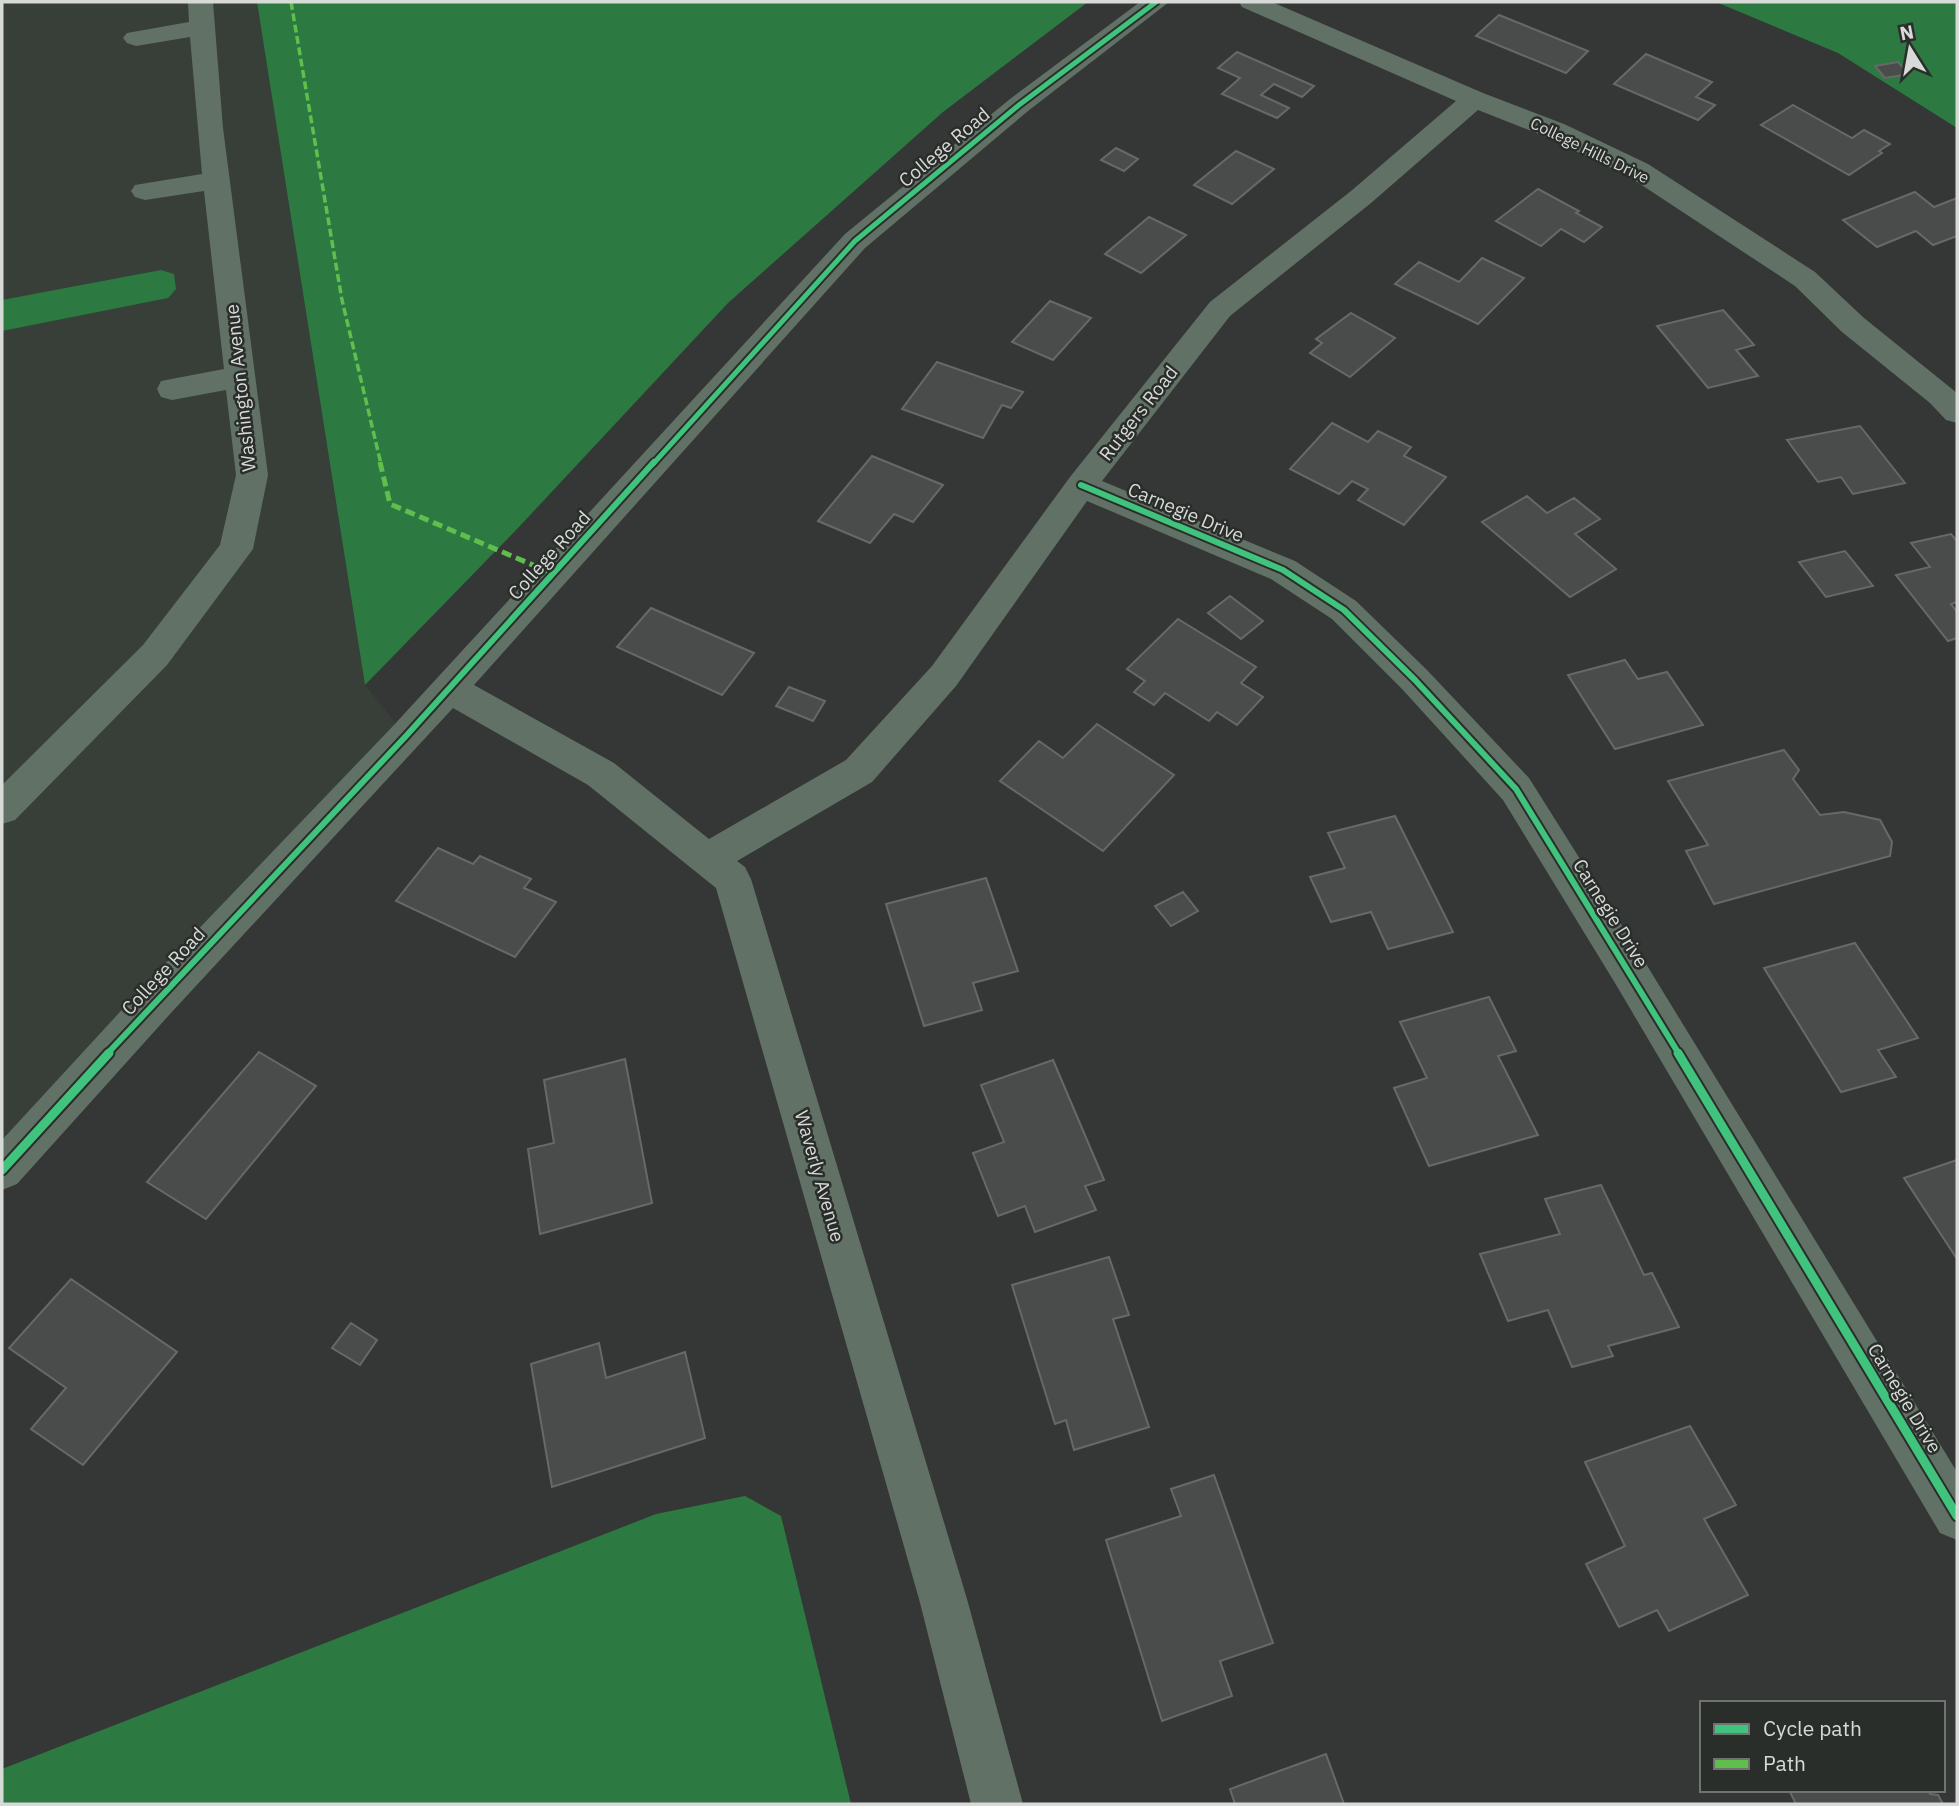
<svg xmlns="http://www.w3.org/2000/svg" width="1959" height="1806" font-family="'IBM Plex Sans',sans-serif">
<rect width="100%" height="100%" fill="#353736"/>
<polygon fill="#373f38" points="2,2 257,2 365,685 406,736 156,1001 2,1170"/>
<g fill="#2d7942">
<polygon points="257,2 1088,2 943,112 728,303 518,528 365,685"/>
<polygon points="1716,2 1957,2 1957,128 1838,53"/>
<polygon points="161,270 174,274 176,289 168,298 2,331 2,300"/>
<polygon points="745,1496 781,1516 851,1804 2,1804 2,1769 656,1514"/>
</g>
<g fill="#4a4b4b" stroke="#686869" stroke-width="2">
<polygon points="1499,15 1588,51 1566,73 1476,36"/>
<polygon points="1237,52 1314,86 1302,97 1274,84 1261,95 1289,108 1277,118 1222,94 1240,78 1218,68"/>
<polygon points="1646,54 1712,82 1696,97 1715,105 1698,120 1614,84"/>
<polygon points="1898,62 1909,74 1885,78 1875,66"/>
<polygon points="1793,105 1852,138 1864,130 1890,144 1879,151 1882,153 1849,175 1761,125"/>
<polygon points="1116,148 1138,159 1124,171 1101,160"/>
<polygon points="1236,151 1274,169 1232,204 1194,185"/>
<polygon points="1538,189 1579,211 1576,213 1602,227 1584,242 1561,229 1541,246 1496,221"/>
<polygon points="1915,192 1934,207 1957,198 1957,236 1933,245 1916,231 1877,247 1843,220"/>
<polygon points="1149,217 1186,235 1141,273 1105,254"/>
<polygon points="1482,258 1524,278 1478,324 1395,284 1419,262 1459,282"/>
<polygon points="1050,301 1091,318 1053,360 1012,342"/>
<polygon points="1723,310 1754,345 1736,350 1758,376 1708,388 1657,326"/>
<polygon points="1351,313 1395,338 1350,377 1310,353 1322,343 1316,339"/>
<polygon points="937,362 1023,392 1011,408 1002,405 983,438 902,409"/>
<polygon points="1332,423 1368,442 1378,431 1411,447 1404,456 1446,477 1404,525 1358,500 1368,489 1352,481 1339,494 1290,469"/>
<polygon points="1860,426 1905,483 1853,494 1841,477 1818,482 1787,440"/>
<polygon points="872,456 943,485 913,522 894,514 870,543 818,521"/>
<polygon points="1527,496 1547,513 1574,498 1600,519 1575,534 1616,569 1570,597 1482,522"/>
<polygon points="1951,534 1957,541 1957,602 1951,604 1957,612 1957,638 1948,641 1896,575 1930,567 1911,543"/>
<polygon points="1845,551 1873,586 1826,597 1799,562"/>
<polygon points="1230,596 1263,621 1241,639 1208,613"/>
<polygon points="651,608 754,653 722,695 617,647"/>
<polygon points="1178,619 1256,667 1241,683 1263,697 1237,725 1217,712 1209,721 1165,693 1154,705 1134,692 1145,681 1127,669"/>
<polygon points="1625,660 1638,679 1667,672 1703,725 1615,749 1568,675"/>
<polygon points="789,687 825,701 813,721 776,706"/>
<polygon points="1097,724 1174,775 1103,851 1000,781 1039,741 1063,758"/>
<polygon points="1784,750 1799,770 1793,779 1820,815 1844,812 1880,820 1892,842 1890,856 1714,904 1686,851 1708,845 1668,781"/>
<polygon points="1395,816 1453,932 1388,949 1371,912 1331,922 1310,877 1345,868 1328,833"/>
<polygon points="438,848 473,864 480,856 531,879 524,888 556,902 515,957 396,901"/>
<polygon points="986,878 1018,971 973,983 982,1010 924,1026 886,904"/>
<polygon points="1183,892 1198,911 1171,926 1155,906"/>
<polygon points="1855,943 1918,1038 1878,1050 1896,1077 1841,1092 1764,968"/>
<polygon points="1489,997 1516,1051 1498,1056 1538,1135 1429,1166 1394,1088 1427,1078 1400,1022"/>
<polygon points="259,1052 316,1086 206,1219 147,1182"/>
<polygon points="625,1059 652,1203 540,1234 528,1149 554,1143 544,1080"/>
<polygon points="1053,1060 1104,1180 1085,1186 1096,1210 1035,1232 1025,1206 998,1216 973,1153 1004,1142 981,1085"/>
<polygon points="1957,1160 1957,1259 1904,1178"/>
<polygon points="1601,1185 1644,1275 1652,1273 1679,1327 1608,1346 1613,1356 1572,1367 1548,1310 1508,1321 1480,1254 1560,1234 1545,1199"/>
<polygon points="1109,1257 1129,1315 1113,1319 1149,1427 1074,1450 1066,1420 1055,1424 1012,1285"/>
<polygon points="71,1279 177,1352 83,1465 31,1429 66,1388 9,1348"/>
<polygon points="351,1323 377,1340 360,1365 332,1348"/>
<polygon points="599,1343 606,1378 685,1352 705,1438 552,1487 531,1364"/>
<polygon points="1690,1426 1736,1505 1704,1519 1748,1595 1669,1631 1657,1610 1619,1627 1586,1564 1625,1546 1585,1462"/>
<polygon points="1214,1475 1273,1643 1220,1661 1232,1696 1162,1721 1106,1540 1181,1516 1171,1489"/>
<polygon points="1326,1754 1344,1804 1235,1804 1230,1789"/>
<polygon points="1789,1790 1928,1790 1930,1794 1938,1795 1943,1804 1796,1804"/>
</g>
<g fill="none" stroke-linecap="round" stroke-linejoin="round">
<g fill="#627165" fill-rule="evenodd">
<polygon points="188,2 213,2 223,128 268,475 253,549 167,665 15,820 2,824 2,785 143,645 220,545 236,475 226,390 172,400 161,397 157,389 161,381 224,369 204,191 145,200 135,197 131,191 135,185 202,174 190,37 136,46 127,43 123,38 127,33 189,22"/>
<polygon points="1140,2 1169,2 1028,111 865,248 474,685 614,763 709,839 846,760 932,666 1070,477 1210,302 1351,191 1456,101 1242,7 1239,2 1272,2 1483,93 1564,124 1648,164 1815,272 1864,318 1957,393 1957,423 1946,420 1930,403 1842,332 1795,286 1628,176 1544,136 1478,110 1371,203 1230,316 1102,481 1295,561 1356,601 1427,670 1529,778 1643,959 1957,1472 1957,1540 1940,1533 1615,983 1503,800 1403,690 1332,619 1271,579 1087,501 956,686 872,782 737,861 745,867 751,879 967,1599 1023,1804 971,1804 919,1599 716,888 588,785 453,708 170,1014 17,1184 2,1190 2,1140 142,988 393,726 845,234 1010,99"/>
</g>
<polyline stroke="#5fbe4e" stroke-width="3.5" stroke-dasharray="8 3.5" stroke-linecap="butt" points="291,2 342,300 381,464"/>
<polyline stroke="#5fbe4e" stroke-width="5" stroke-dasharray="10 5" stroke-linecap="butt" points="380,462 390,504 554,574"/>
<g stroke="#2a2e2b" stroke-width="9">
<polyline id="cycleway-far2" points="653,464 855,241 1019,105 1156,2"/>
</g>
<g stroke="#2a2e2b" stroke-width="10">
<g id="cycleway-far1">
<polyline points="1081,485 1283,570 1344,610 1415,680 1516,789 1679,1054"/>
<polyline points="107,1054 406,736 654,462"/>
</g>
</g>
<g stroke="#2a2e2b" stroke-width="13">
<g id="cycleway">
<polyline points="1678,1053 1957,1516"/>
<polyline points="2,1170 109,1053"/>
</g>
</g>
<use href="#cycleway-far2" stroke="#40c37c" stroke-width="5"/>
<use href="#cycleway-far1" stroke="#40c37c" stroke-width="6"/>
<use href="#cycleway" stroke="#40c37c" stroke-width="9"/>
</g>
<g text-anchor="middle" stroke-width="5" stroke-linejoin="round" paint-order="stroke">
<g font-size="16" fill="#d8dad8" stroke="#2a2e2b">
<text transform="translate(1590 150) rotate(26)" y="6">College Hills Drive</text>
</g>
<g font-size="19" fill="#d8dad8" stroke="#2a2e2b">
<text transform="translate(944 147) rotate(-40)" y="7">College Road</text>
<text transform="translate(240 388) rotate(-96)" y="7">Washington Avenue</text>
<text transform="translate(1138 413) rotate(-52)" y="7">Rutgers Road</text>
<text transform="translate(1186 512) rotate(23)" y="7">Carnegie Drive</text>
<text transform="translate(549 555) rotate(-48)" y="7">College Road</text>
<text transform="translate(1611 913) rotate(58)" y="7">Carnegie Drive</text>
<text transform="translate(163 971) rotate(-47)" y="7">College Road</text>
<text transform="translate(820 1176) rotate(74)" y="7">Waverly Avenue</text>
<text transform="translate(1905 1398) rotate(59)" y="7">Carnegie Drive</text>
</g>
</g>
<rect width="1959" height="1806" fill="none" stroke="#d8dad8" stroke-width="7"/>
<rect x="1700" y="1701" width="245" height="91" fill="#2a2e2b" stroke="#707370" stroke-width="2"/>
<rect x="1714" y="1724" width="35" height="10" fill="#40c37c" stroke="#707370" stroke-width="2"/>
<text x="1763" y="1736" font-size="21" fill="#d8dad8">Cycle path</text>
<rect x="1714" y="1759" width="35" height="10" fill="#5fbe4e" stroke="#707370" stroke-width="2"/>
<text x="1763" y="1771" font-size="21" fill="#d8dad8">Path</text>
<g transform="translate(1910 49) rotate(349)" stroke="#2a2e2b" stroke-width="5" paint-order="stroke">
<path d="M0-5L12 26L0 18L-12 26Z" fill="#d8dad8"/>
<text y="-10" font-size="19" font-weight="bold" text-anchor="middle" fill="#d8dad8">N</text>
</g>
</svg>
